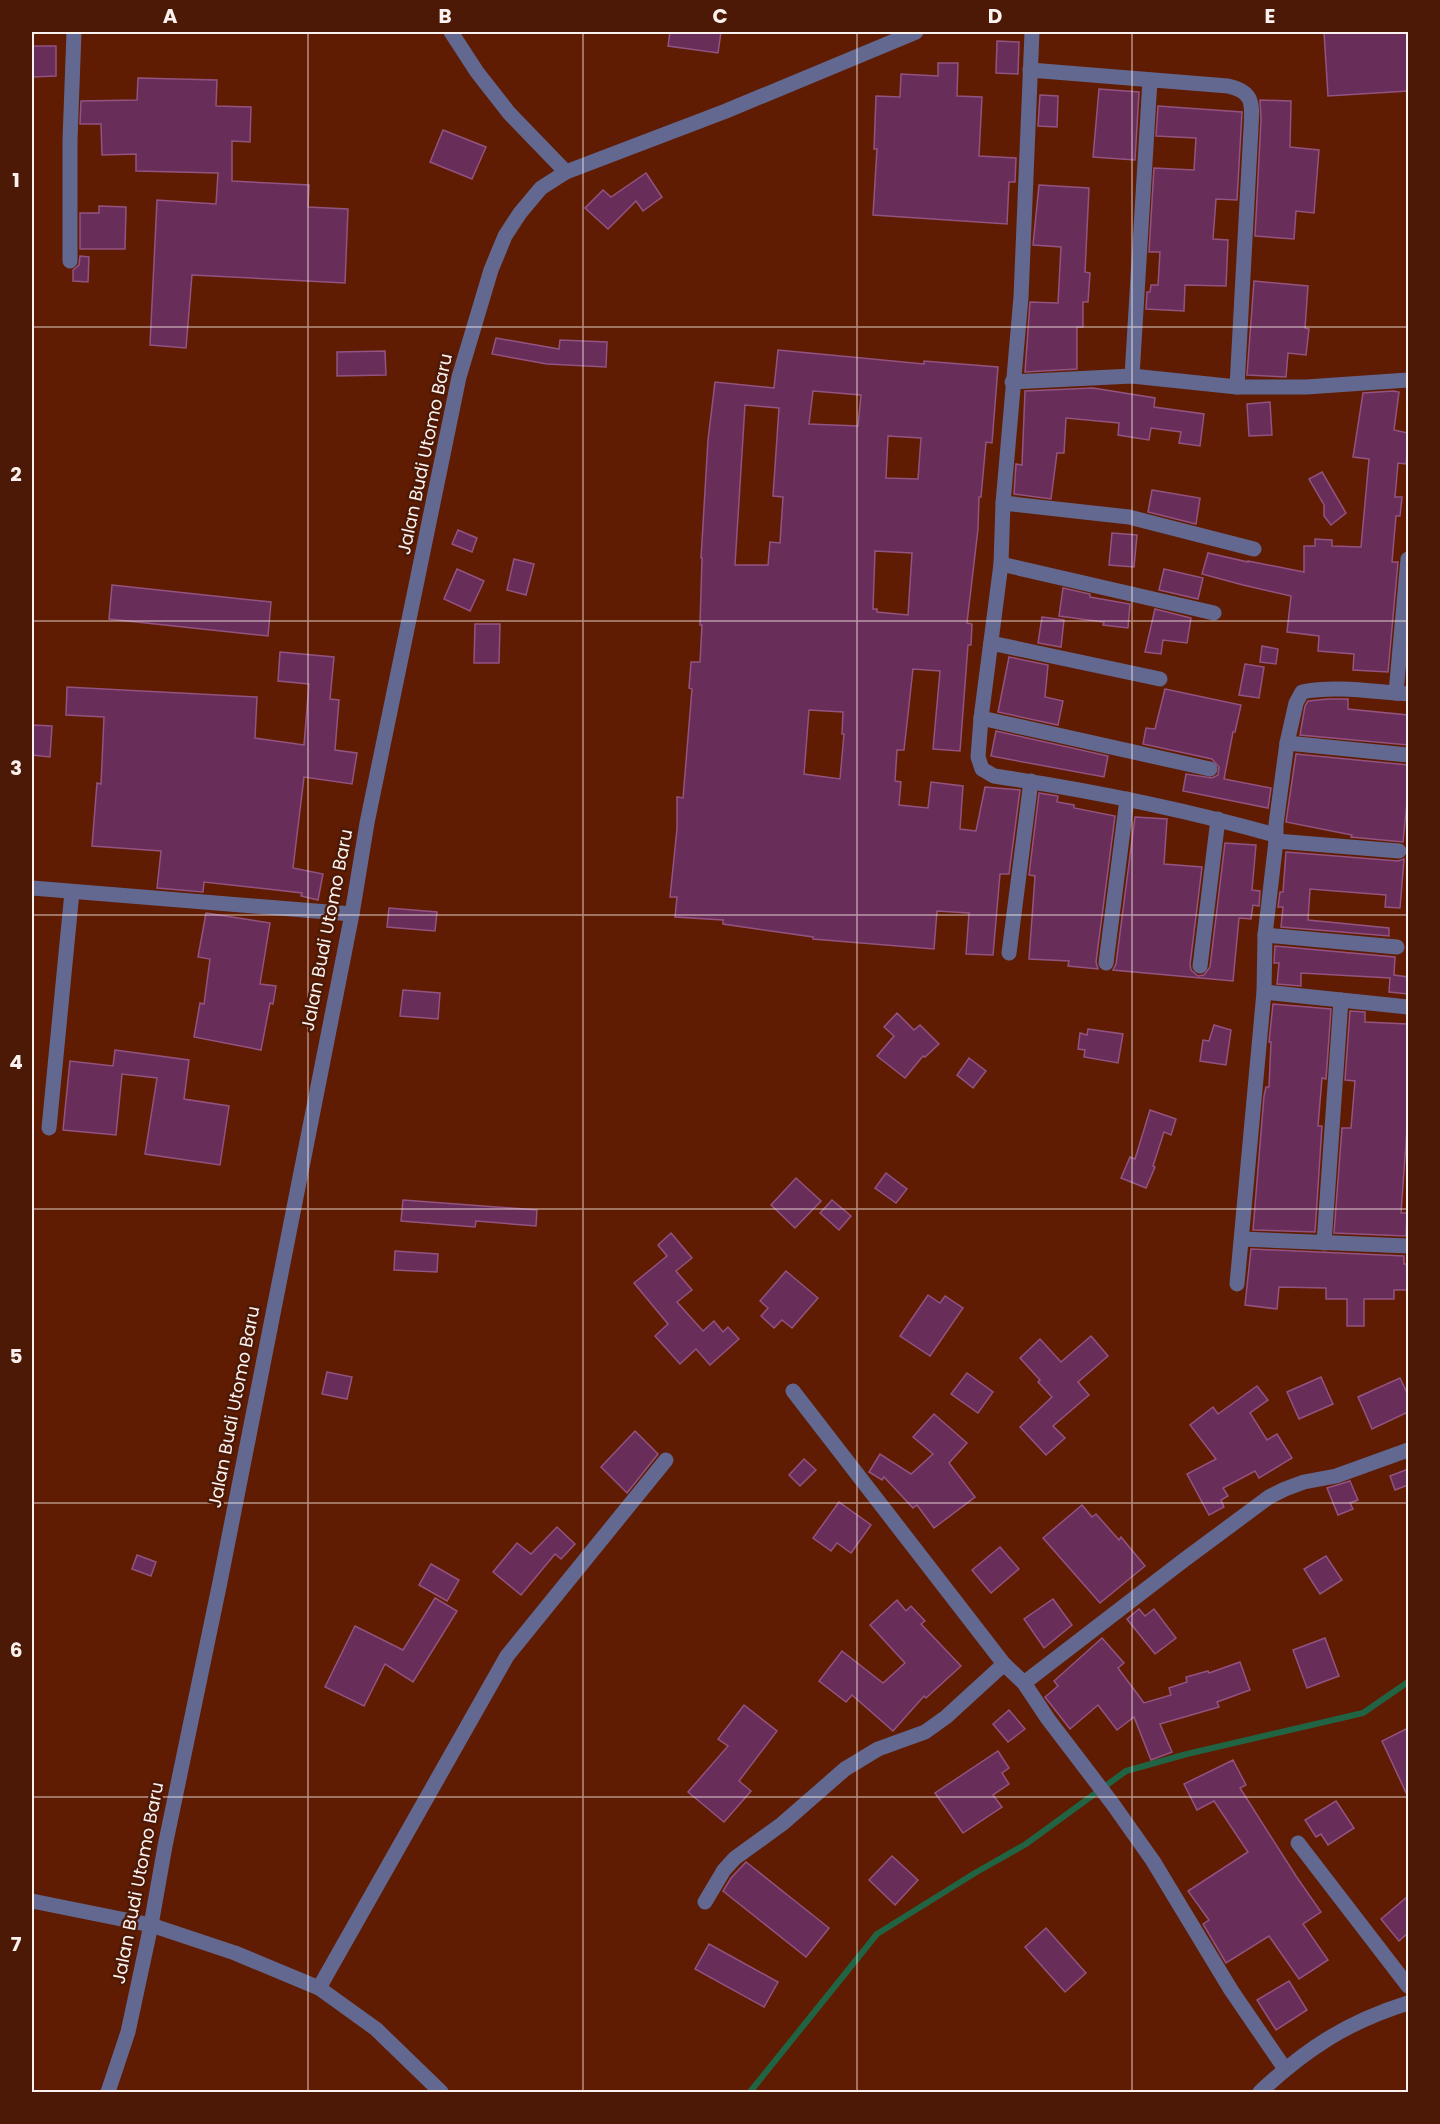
<svg xmlns="http://www.w3.org/2000/svg" width="1440" height="2124" font-family="Poppins,sans-serif">
<rect width="100%" height="100%" fill="#5f1c02"/>
<g fill="none" stroke-linecap="round" stroke-linejoin="round">
<polyline stroke="#216444" stroke-width="6" points="750,2092 877,1934 975,1873 1026,1844 1126,1771 1187,1754 1363,1713 1408,1682"/>
</g>
<g fill="#692d59" stroke="#925380" stroke-width="1.5" fill-rule="evenodd">
<polygon points="670,32 721,32 718,53 668,46"/>
<polygon points="1324,32 1408,32 1408,91 1328,96"/>
<polygon points="997,41 1019,42 1018,74 996,73"/>
<polygon points="32,46 56,46 56,76 32,77"/>
<polygon points="938,63 958,63 957,96 982,97 979,156 1016,158 1015,182 1009,182 1007,224 873,215 877,149 874,149 876,96 900,97 901,74 938,76"/>
<polygon points="138,78 217,80 216,106 251,107 250,142 232,141 232,181 309,185 308,207 348,209 345,283 192,275 186,348 150,345 157,200 216,204 218,173 136,171 136,154 102,155 101,124 80,124 81,101 137,100"/>
<polygon points="1099,89 1139,92 1135,160 1093,157"/>
<polygon points="1040,95 1058,96 1057,127 1038,126"/>
<polygon points="1260,100 1291,101 1290,147 1319,150 1314,213 1296,211 1294,239 1255,236 1261,120"/>
<polygon points="1158,106 1242,112 1237,200 1216,199 1213,239 1228,240 1226,286 1185,285 1184,311 1146,309 1147,292 1150,292 1151,285 1158,285 1160,252 1149,252 1154,168 1194,170 1196,138 1156,136"/>
<polygon points="443,130 486,147 472,179 430,162"/>
<polygon points="646,173 662,197 643,211 636,201 608,229 585,208 603,190 611,197"/>
<polygon points="1039,185 1089,188 1085,272 1090,273 1088,302 1083,302 1083,327 1077,327 1077,369 1025,372 1030,302 1058,303 1061,247 1033,245"/>
<polygon points="99,206 126,207 125,249 80,249 80,213 99,213"/>
<polygon points="80,256 89,257 88,282 73,281 73,270 79,265"/>
<polygon points="1254,281 1308,286 1305,328 1309,329 1306,355 1288,353 1286,377 1247,375"/>
<polygon points="496,338 559,349 560,340 607,342 606,367 547,364 492,354"/>
<path d="M 778,350 L 924,364 L 924,361 L 998,367 L 992,443 L 986,442 L 981,497 L 979,497 L 978,529 L 967,623 L 972,624 L 971,645 L 968,645 L 960,751 L 933,749 L 940,671 L 913,669 L 904,750 L 897,750 L 895,781 L 901,782 L 899,805 L 928,808 L 931,782 L 963,786 L 960,829 L 976,831 L 985,787 L 1020,790 L 1009,874 L 1000,874 L 993,955 L 966,954 L 969,913 L 937,911 L 934,949 L 813,939 L 813,937 L 723,924 L 723,920 L 675,917 L 677,897 L 670,897 L 677,829 L 677,797 L 683,798 L 692,689 L 689,688 L 691,662 L 700,662 L 702,625 L 700,625 L 702,558 L 701,558 L 708,440 L 715,382 L 774,388 ZM 813,391 L 861,395 L 858,426 L 809,424 ZM 745,405 L 779,408 L 773,496 L 783,497 L 780,543 L 770,542 L 768,565 L 735,565 ZM 888,436 L 921,438 L 918,479 L 886,478 ZM 875,551 L 912,553 L 908,615 L 877,612 L 877,609 L 873,609 ZM 809,710 L 843,712 L 842,734 L 844,734 L 840,779 L 804,774 Z"/>
<polygon points="385,351 386,375 337,376 337,352"/>
<polygon points="1093,388 1155,398 1154,407 1204,414 1200,446 1179,443 1181,432 1151,428 1149,440 1118,435 1119,423 1066,418 1064,453 1057,453 1051,499 1014,494 1016,464 1022,465 1025,391"/>
<polygon points="1393,391 1399,392 1394,430 1408,433 1408,444 1406,464 1398,463 1395,497 1402,497 1400,516 1396,516 1392,562 1398,562 1388,672 1353,670 1354,654 1318,651 1319,636 1287,632 1291,596 1243,585 1202,574 1208,553 1248,562 1248,561 1304,572 1304,546 1315,546 1315,539 1332,540 1332,546 1361,547 1369,459 1353,457 1363,393"/>
<polygon points="1270,402 1272,435 1249,436 1247,404"/>
<polygon points="1322,472 1346,513 1331,525 1324,516 1324,505 1309,479"/>
<polygon points="1152,490 1200,498 1196,524 1148,512"/>
<polygon points="458,530 477,538 472,552 452,544"/>
<polygon points="1112,533 1137,535 1134,567 1109,565"/>
<polygon points="514,559 534,564 526,595 507,590"/>
<polygon points="457,569 484,581 470,611 444,599"/>
<polygon points="1164,569 1203,578 1198,599 1159,590"/>
<polygon points="112,585 271,602 268,636 109,619"/>
<polygon points="1063,588 1090,594 1090,597 1130,604 1128,628 1103,625 1104,622 1059,616"/>
<polygon points="1155,609 1191,618 1187,643 1163,640 1161,654 1145,652"/>
<polygon points="1042,617 1064,620 1061,647 1038,643"/>
<polygon points="475,624 500,624 499,663 474,663"/>
<polygon points="1262,646 1278,649 1276,664 1260,662"/>
<polygon points="280,652 334,657 330,699 339,700 335,750 357,753 352,784 304,777 293,868 323,874 318,900 301,896 302,893 204,882 203,892 157,888 161,851 92,846 97,783 101,784 104,717 66,715 67,687 257,697 255,738 304,745 309,684 278,681"/>
<polygon points="1009,657 1048,665 1045,697 1063,701 1058,725 998,712"/>
<polygon points="1245,664 1264,667 1259,698 1239,695"/>
<polygon points="1165,689 1241,705 1235,732 1233,732 1224,779 1271,788 1268,808 1183,791 1186,774 1212,778 1218,775 1219,767 1212,759 1143,744 1146,728 1155,729"/>
<polygon points="1328,699 1348,699 1348,709 1408,715 1408,745 1300,735 1305,706 1308,701"/>
<polygon points="32,725 52,726 50,757 32,755"/>
<polygon points="996,731 1108,756 1104,777 991,756"/>
<polygon points="1296,754 1408,765 1408,792 1403,842 1351,837 1352,835 1286,822"/>
<polygon points="1039,793 1058,796 1057,802 1074,805 1074,808 1115,816 1096,962 1098,969 1068,966 1069,961 1029,959 1035,876 1029,875"/>
<polygon points="1135,817 1167,819 1164,864 1202,867 1190,965 1191,970 1198,976 1204,975 1210,967 1225,843 1256,845 1252,890 1260,891 1259,906 1253,905 1251,919 1239,918 1233,981 1113,970 1116,964"/>
<polygon points="1286,852 1398,861 1404,859 1400,908 1385,907 1386,895 1310,889 1308,920 1389,928 1389,936 1281,927 1283,907 1278,907 1280,892 1283,892"/>
<polygon points="389,908 437,912 435,931 387,927"/>
<polygon points="206,913 270,923 260,984 276,986 273,1004 270,1003 261,1050 194,1037 200,1003 204,1004 210,959 198,957"/>
<polygon points="1275,946 1395,957 1394,975 1408,977 1408,994 1389,992 1390,978 1301,973 1301,986 1277,984 1279,963 1274,963"/>
<polygon points="403,990 440,993 438,1019 400,1016"/>
<polygon points="1273,1004 1331,1009 1326,1079 1322,1078 1318,1126 1322,1126 1315,1232 1253,1230 1264,1096 1266,1087 1269,1087 1271,1042 1269,1042"/>
<polygon points="1350,1011 1365,1012 1365,1022 1408,1024 1408,1115 1401,1213 1407,1213 1406,1236 1334,1233 1342,1128 1351,1128 1355,1081 1345,1080"/>
<polygon points="897,1013 914,1030 920,1025 939,1044 925,1057 923,1056 905,1078 877,1056 894,1036 884,1027"/>
<polygon points="1214,1025 1231,1030 1226,1065 1200,1061 1203,1040 1209,1041"/>
<polygon points="1088,1029 1123,1034 1118,1063 1084,1057 1085,1050 1078,1049 1080,1033 1087,1035"/>
<polygon points="115,1050 189,1060 184,1099 229,1106 220,1165 145,1154 157,1078 122,1074 116,1135 63,1130 70,1061 113,1066"/>
<polygon points="969,1058 986,1071 973,1088 957,1075"/>
<polygon points="1150,1110 1176,1119 1171,1135 1164,1132 1153,1166 1155,1167 1146,1188 1121,1178 1130,1157 1135,1159"/>
<polygon points="886,1173 907,1189 896,1203 875,1188"/>
<polygon points="796,1178 821,1201 795,1228 771,1205"/>
<polygon points="403,1200 537,1210 536,1226 476,1221 475,1227 401,1221"/>
<polygon points="832,1200 851,1216 839,1230 820,1213"/>
<polygon points="671,1233 692,1258 676,1271 692,1290 677,1302 703,1331 714,1321 723,1332 728,1327 739,1339 710,1365 696,1349 680,1364 655,1336 668,1324 634,1283 667,1256 658,1245"/>
<polygon points="1251,1249 1404,1256 1404,1264 1408,1264 1408,1290 1394,1290 1394,1299 1364,1299 1364,1326 1347,1326 1347,1299 1326,1299 1326,1288 1279,1287 1277,1309 1245,1305"/>
<polygon points="395,1251 438,1254 437,1272 394,1270"/>
<polygon points="786,1271 818,1298 792,1328 782,1320 774,1328 761,1316 768,1308 760,1301"/>
<polygon points="928,1295 940,1303 945,1296 963,1308 930,1356 900,1336"/>
<polygon points="1091,1336 1108,1356 1078,1382 1089,1395 1053,1426 1065,1438 1046,1455 1020,1427 1052,1397 1038,1382 1040,1380 1020,1358 1040,1339 1061,1362"/>
<polygon points="327,1372 352,1377 347,1399 322,1394"/>
<polygon points="967,1373 993,1392 978,1413 951,1394"/>
<polygon points="1321,1377 1333,1404 1299,1419 1287,1392"/>
<polygon points="1400,1378 1408,1395 1408,1412 1372,1429 1358,1397"/>
<polygon points="1257,1386 1268,1400 1250,1413 1267,1440 1277,1434 1292,1458 1259,1478 1255,1471 1223,1488 1228,1496 1221,1500 1224,1507 1209,1515 1187,1474 1216,1459 1190,1425 1213,1407 1218,1414"/>
<polygon points="934,1414 967,1443 949,1463 975,1497 934,1528 917,1505 913,1508 884,1477 882,1480 869,1472 880,1454 911,1474 933,1454 913,1437"/>
<polygon points="635,1431 658,1454 627,1493 601,1467"/>
<polygon points="804,1459 816,1470 800,1486 789,1475"/>
<polygon points="1408,1469 1408,1485 1395,1490 1390,1476"/>
<polygon points="1350,1481 1358,1500 1350,1503 1353,1509 1338,1515 1327,1488"/>
<polygon points="839,1502 871,1525 851,1553 837,1543 831,1551 813,1538"/>
<polygon points="1082,1505 1092,1517 1096,1514 1119,1540 1121,1537 1145,1566 1100,1603 1043,1538"/>
<polygon points="557,1527 575,1544 561,1559 555,1554 521,1595 493,1572 517,1543 531,1554"/>
<polygon points="1000,1547 1019,1569 991,1593 972,1570"/>
<polygon points="137,1555 156,1562 151,1576 132,1569"/>
<polygon points="1326,1556 1342,1580 1320,1594 1304,1569"/>
<polygon points="431,1564 459,1580 447,1601 419,1585"/>
<polygon points="435,1598 457,1611 413,1682 385,1664 364,1706 325,1687 355,1626 403,1650"/>
<polygon points="1053,1599 1072,1625 1044,1648 1024,1619"/>
<polygon points="897,1600 906,1611 911,1606 925,1621 921,1624 961,1666 926,1698 924,1696 893,1731 852,1695 846,1702 819,1681 842,1651 883,1683 905,1663 870,1625"/>
<polygon points="1139,1609 1145,1616 1154,1609 1176,1638 1155,1654 1127,1619"/>
<polygon points="1102,1638 1124,1663 1118,1668 1144,1703 1171,1695 1169,1688 1187,1682 1186,1677 1208,1671 1209,1673 1240,1662 1250,1690 1217,1702 1219,1707 1160,1724 1172,1752 1151,1760 1134,1717 1117,1730 1098,1705 1070,1729 1045,1697 1058,1686 1054,1681"/>
<polygon points="1325,1638 1339,1676 1307,1688 1293,1650"/>
<polygon points="744,1705 777,1731 739,1781 751,1791 724,1822 688,1792 728,1746 718,1739"/>
<polygon points="1009,1710 1025,1729 1008,1742 993,1724"/>
<polygon points="1408,1728 1408,1797 1382,1741"/>
<polygon points="998,1751 1009,1768 1002,1773 1009,1784 993,1795 1002,1807 963,1833 935,1793"/>
<polygon points="1233,1760 1246,1785 1240,1788 1296,1876 1321,1912 1303,1924 1328,1960 1299,1979 1269,1936 1226,1963 1203,1924 1209,1920 1188,1891 1248,1852 1214,1801 1197,1810 1184,1784"/>
<polygon points="1336,1801 1354,1828 1328,1845 1321,1834 1316,1837 1305,1820"/>
<polygon points="892,1856 918,1880 895,1905 869,1880"/>
<polygon points="746,1862 829,1928 806,1957 723,1891 731,1878"/>
<polygon points="1408,1896 1408,1933 1399,1941 1381,1919"/>
<polygon points="1046,1928 1086,1973 1065,1992 1025,1947"/>
<polygon points="709,1944 778,1982 764,2007 695,1969"/>
<polygon points="1289,1981 1307,2010 1276,2030 1257,2000"/>
</g>
<g fill="none" stroke-linecap="round" stroke-linejoin="round">
<g stroke="#636891" stroke-width="15">
<polyline points="451,32 477,72 509,113 566,172"/>
<path d="M 1032,32 L 1021,297 L 1003,503 L 1001,564 L 981,718 L 978,757 L 982,769 L 994,776 C 1089,790 1183,809 1275,835"/>
<path d="M 1030,70 L 1228,86 C 1255,92 1252,105 1251,128 L 1237,387"/>
<polyline points="70,261 70,140 74,32"/>
<polyline points="1132,376 1150,80"/>
<polyline points="1012,382 1132,376 1237,387 1306,387 1408,380"/>
<polyline points="1003,503 1129,517 1254,549"/>
<polyline points="1001,564 1214,613"/>
<polyline points="991,643 1160,679"/>
<polyline points="1396,693 1408,559"/>
<polyline points="981,718 1210,769"/>
<polyline points="1287,743 1408,755"/>
<polyline points="1276,841 1399,851"/>
<polyline points="32,888 352,914"/>
<polyline points="1265,935 1397,947"/>
<polyline points="1009,953 1031,781"/>
<polyline points="1106,963 1127,799"/>
<polyline points="1200,966 1218,819"/>
<polyline points="1264,992 1408,1007"/>
<polyline points="49,1128 72,892"/>
<polyline points="1242,1239 1408,1246"/>
<polyline points="1324,1243 1341,1000"/>
<path d="M 1237,1284 L 1264,992 L 1265,935 L 1276,841 L 1276,824 L 1287,743 L 1296,703 L 1302,692 C 1336,685 1374,692 1408,694"/>
<polyline points="793,1391 1004,1664 1024,1683 1048,1719 1112,1803 1153,1861 1231,1990 1285,2069"/>
<polyline points="1024,1683 1184,1560 1269,1497 1285,1489 1304,1482 1336,1476 1408,1450"/>
<polyline points="1298,1843 1408,1986"/>
<polyline points="32,1901 151,1925 235,1953 319,1988 376,2029 441,2092"/>
<polyline points="705,1902 724,1870 735,1858 782,1824 845,1769 878,1749 925,1732 946,1717 1004,1664"/>
<polyline points="319,1988 507,1656 666,1460"/>
<polyline points="108,2092 128,2032 151,1925 165,1846 220,1582 352,914 367,823 459,377 491,270 505,236 520,213 541,188 566,172 726,111 916,32"/>
<path d="M 1260,2092 C 1306,2049 1347,2022 1408,2003"/>
</g>
</g>
<path fill="none" stroke="#fbf2ef" stroke-width="1.5" stroke-opacity="0.55" d="M 308,32 L 308,2092M 583,32 L 583,2092M 857,32 L 857,2092M 1132,32 L 1132,2092M 32,327 L 1408,327M 32,621 L 1408,621M 32,915 L 1408,915M 32,1209 L 1408,1209M 32,1503 L 1408,1503M 32,1797 L 1408,1797"/>
<g text-anchor="middle" stroke-width="5" stroke-linejoin="round" paint-order="stroke">
<g font-size="18" fill="#fbf2ef" stroke="#4c1906">
<text transform="translate(425 454) rotate(-78)" y="6">Jalan Budi Utomo Baru</text>
<text transform="translate(327 930) rotate(-79)" y="6">Jalan Budi Utomo Baru</text>
<text transform="translate(234 1407) rotate(-79)" y="6">Jalan Budi Utomo Baru</text>
<text transform="translate(138 1883) rotate(-79)" y="6">Jalan Budi Utomo Baru</text>
</g>
</g>
<rect width="1440" height="2124" fill="none" stroke="#4c1906" stroke-width="66"/>
<rect x="33" y="33" width="1374" height="2058" fill="none" stroke="#fbf2ef" stroke-width="2"/>
<g font-size="20" text-anchor="middle" font-weight="bold" fill="#fbf2ef">
<text x="170" y="23">A</text>
<text x="445" y="23">B</text>
<text x="720" y="23">C</text>
<text x="995" y="23">D</text>
<text x="1270" y="23">E</text>
<text x="16" y="187">1</text>
<text x="16" y="481">2</text>
<text x="16" y="775">3</text>
<text x="16" y="1069">4</text>
<text x="16" y="1363">5</text>
<text x="16" y="1657">6</text>
<text x="16" y="1951">7</text>
</g>
</svg>
